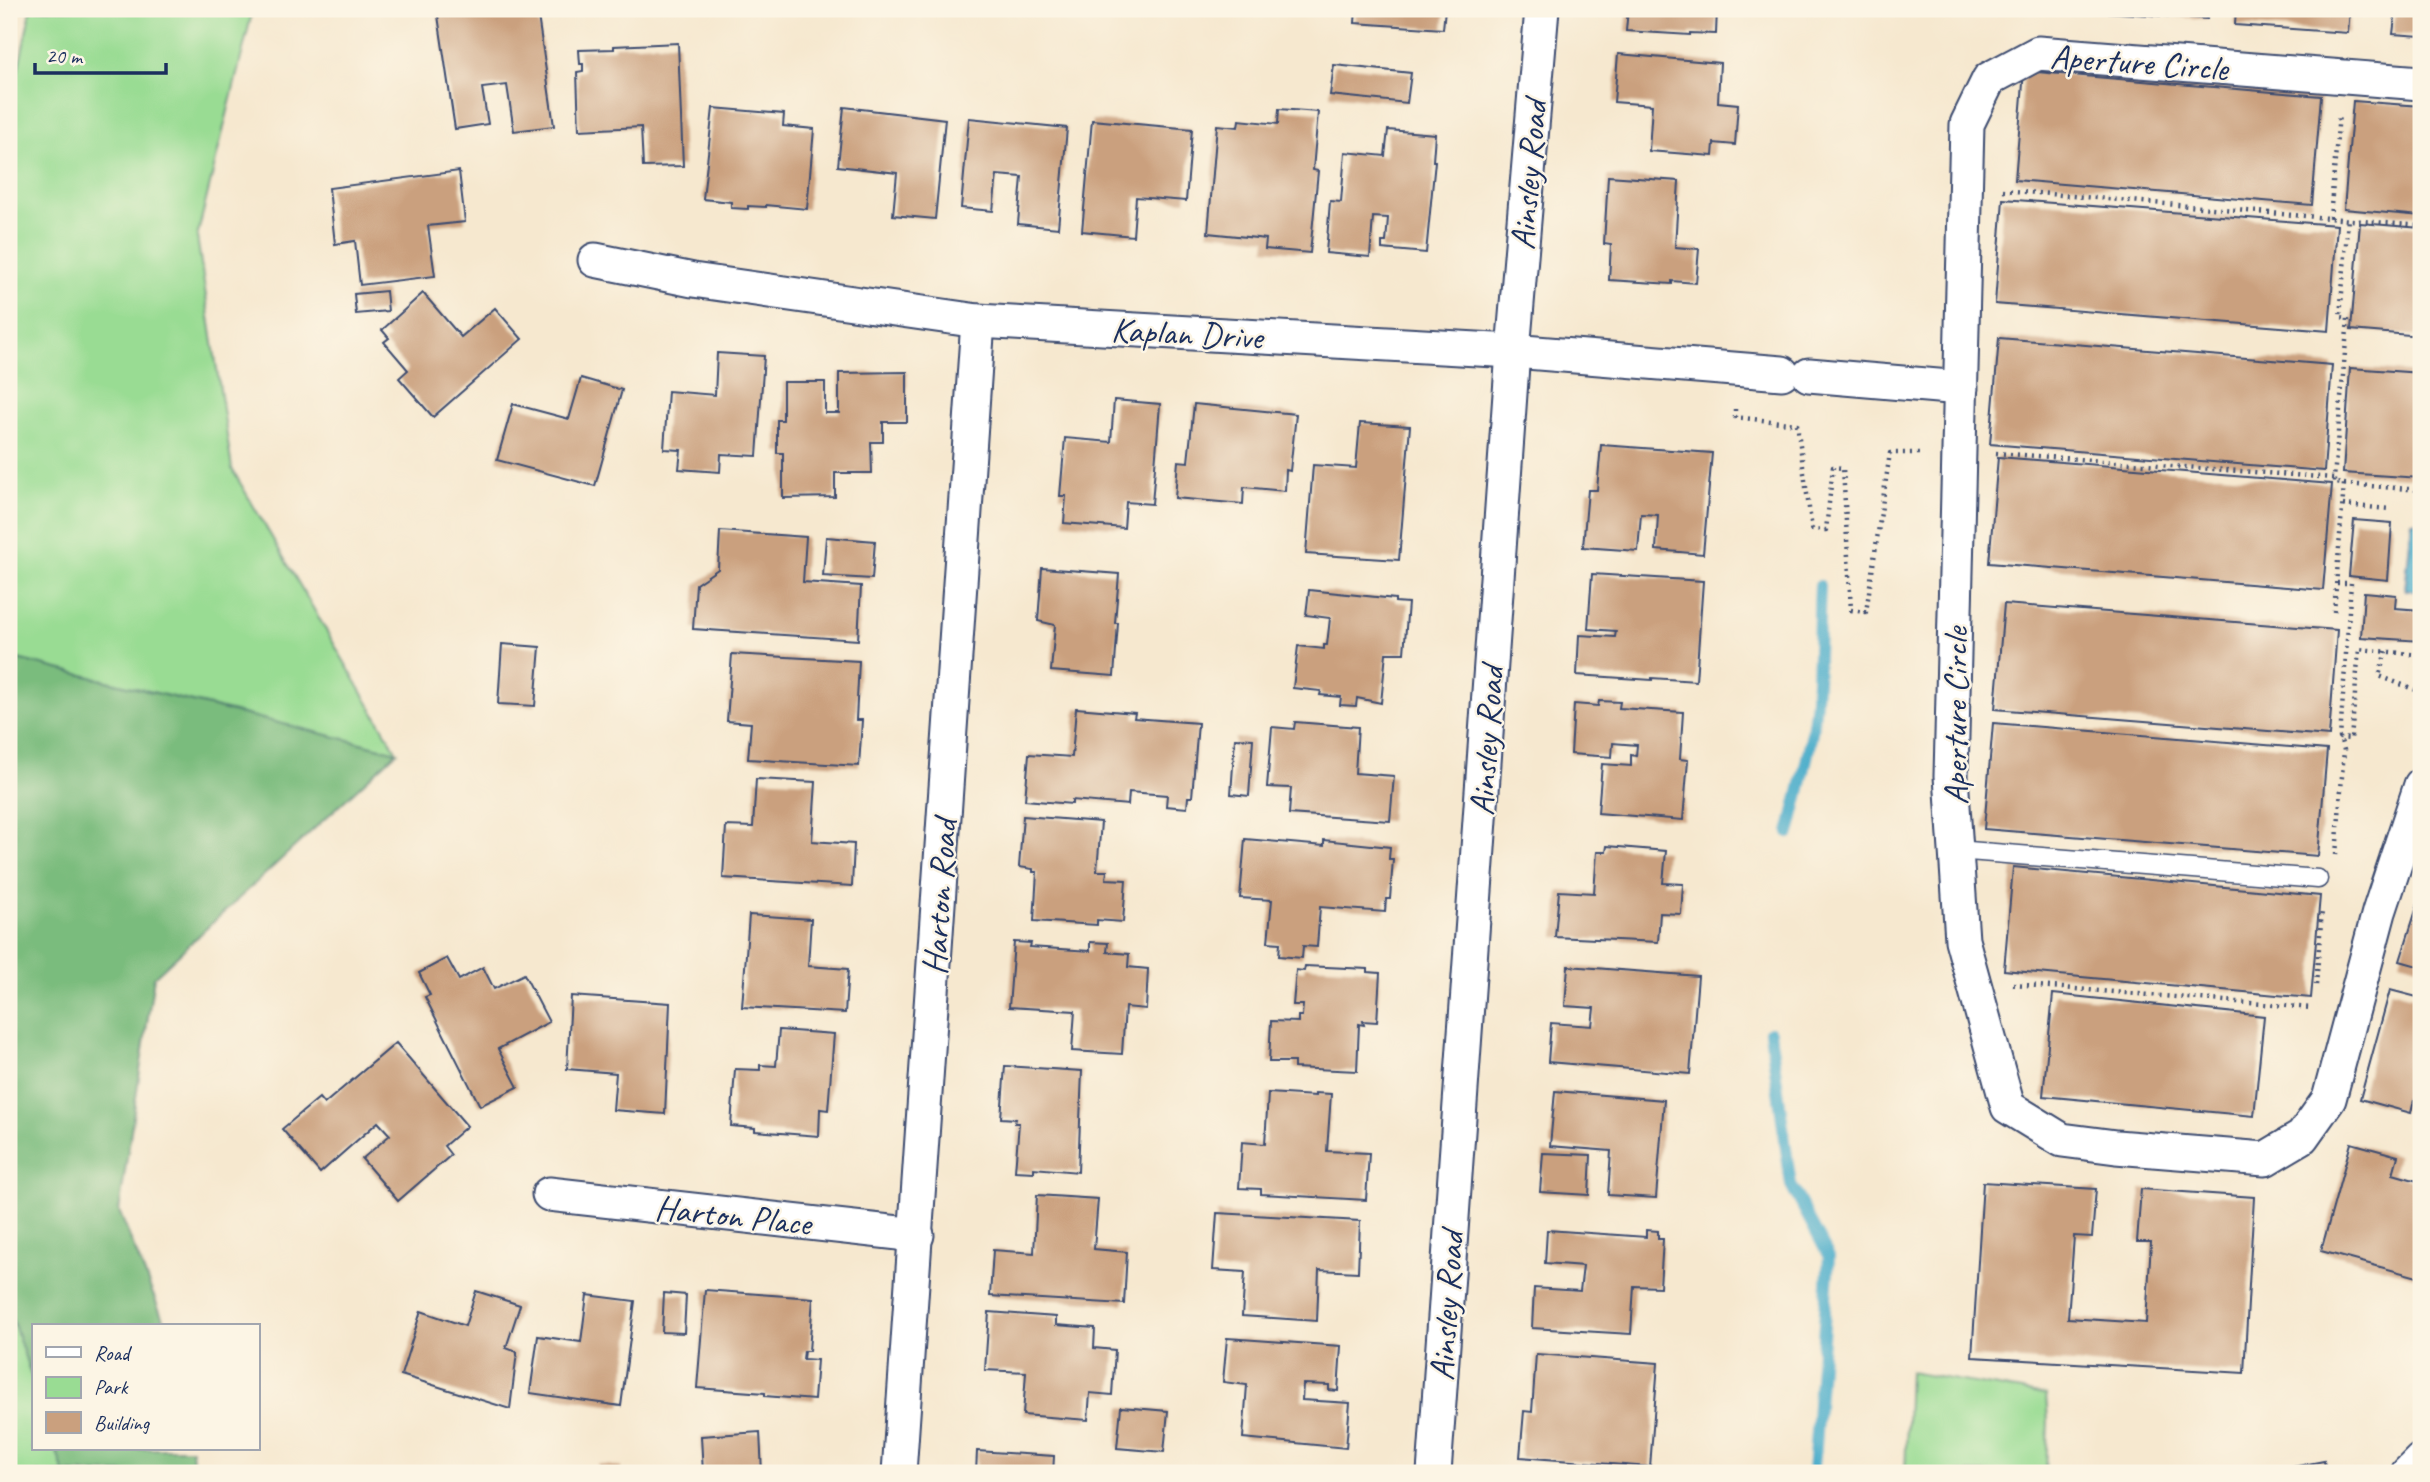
<svg xmlns="http://www.w3.org/2000/svg" width="2430" height="1482" font-family="Caveat,sans-serif">
<rect width="100%" height="100%" fill="#fcf5e5"/>
<filter id="ink" filterUnits="userSpaceOnUse"><feTurbulence type="fractalNoise" baseFrequency=".0143" numOctaves="2"/><feDisplacementMap in="SourceGraphic" scale="14" xChannelSelector="R" yChannelSelector="G"/><feConvolveMatrix kernelMatrix="1 2 1 2 8 2 1 2 1" color-interpolation-filters="sRGB"/></filter>
<filter id="wash" filterUnits="userSpaceOnUse"><feTurbulence type="fractalNoise" baseFrequency=".00686" numOctaves="4" result="noise"/><feDisplacementMap in="SourceGraphic" scale="28" xChannelSelector="R" yChannelSelector="G"/><feGaussianBlur stdDeviation="1.57" result="paint"/><feColorMatrix in="noise" values="0 0 0 0 0 0 0 0 0 0 0 0 0 0 0 0 0 1.4 0 .05"/><feComposite in="paint" operator="in"/></filter>
<g filter="url(#wash)">
<rect width="100%" height="100%" fill="#f6e8cf"/>
<g fill="#99dc93" stroke="#5a8678" stroke-width="2">
<polygon points="31,9 253,9 197,237 232,469 397,752 9,657 9,114"/>
<polygon points="9,1309 33,1381 33,1449 56,1449 64,1473 9,1473"/>
<polygon points="1909,1372 2046,1395 2048,1421 2046,1473 1905,1473"/>
</g>
<g fill="#7abc7d" stroke="#4a766e" stroke-width="2">
<polygon points="9,657 397,752 154,977 119,1211 166,1326 33,1326 33,1381 9,1309"/>
<polygon points="56,1449 192,1449 194,1473 64,1473"/>
</g>
<polygon fill="#4cadcb" stroke="#346e94" stroke-width="2" points="2412,521 2421,522 2421,591 2405,590"/>
<g fill="none" stroke-linecap="round" stroke-linejoin="round">
<g stroke="#4cadcb" stroke-width="12">
<path d="M 1789,833 C 1799,792 1810,752 1815,711 C 1819,669 1818,628 1820,586"/>
<polyline points="1770,1032 1791,1185 1829,1257 1813,1473"/>
</g>
</g>
<g id="blocks">
<g fill="#caa07e">
<polygon points="437,9 462,9 463,13 489,9 537,9 554,126 514,131 507,85 482,88 488,124 455,129"/>
<polygon points="1298,9 1325,9 1325,13 1298,11"/>
<polygon points="1356,9 1445,9 1443,29 1355,23"/>
<polygon points="1628,9 1717,9 1716,34 1690,33 1690,35 1626,31"/>
<polygon points="2091,9 2208,9 2207,19 2091,11"/>
<polygon points="2236,9 2350,9 2348,33 2235,25"/>
<polygon points="2396,9 2421,9 2421,36 2393,34"/>
<polygon points="678,43 683,166 643,167 641,127 579,130 577,72 583,71 583,64 580,64 579,50 614,49 614,46"/>
<polygon points="1618,54 1720,63 1718,102 1738,104 1735,145 1714,143 1713,156 1649,151 1652,105 1614,102"/>
<polygon points="1334,65 1411,73 1407,103 1330,95"/>
<polygon points="2024,71 2321,96 2312,205 2015,180"/>
<polygon points="2353,101 2421,106 2421,216 2344,209"/>
<polygon points="844,107 945,119 935,219 893,215 897,173 838,166"/>
<polygon points="713,108 784,114 783,126 814,129 807,209 766,205 766,207 748,206 748,209 731,208 731,202 703,199"/>
<polygon points="1279,109 1318,112 1313,170 1318,171 1310,253 1265,249 1266,239 1208,233 1217,125 1238,127 1239,120 1278,124"/>
<polygon points="969,118 1067,128 1058,228 1018,224 1022,177 997,175 993,211 961,208"/>
<polygon points="1092,120 1192,129 1186,201 1136,197 1133,236 1082,231"/>
<polygon points="1388,130 1435,134 1433,161 1435,161 1426,253 1382,249 1382,242 1386,242 1388,218 1373,217 1370,257 1326,253 1330,201 1341,202 1345,152 1385,156"/>
<polygon points="459,171 465,222 428,226 435,276 360,285 355,241 335,244 329,188"/>
<polygon points="1608,176 1679,181 1675,247 1699,249 1696,283 1672,281 1672,284 1609,280 1611,245 1604,244"/>
<polygon points="2003,199 2337,225 2329,331 1995,304"/>
<polygon points="2360,223 2421,228 2421,336 2351,330"/>
<polygon points="386,291 388,311 356,314 354,294"/>
<polygon points="423,293 461,337 495,308 522,339 433,417 399,378 408,370 384,342 389,338 382,330"/>
<polygon points="1999,338 2332,365 2324,471 1990,444"/>
<polygon points="717,353 764,356 757,456 721,454 720,472 679,469 681,450 664,449 668,391 715,395"/>
<polygon points="2350,368 2421,373 2421,478 2343,473"/>
<polygon points="907,372 907,422 883,422 883,442 871,442 872,473 835,473 835,497 783,498 783,453 777,453 777,420 783,420 783,382 825,382 825,413 839,413 839,373"/>
<polygon points="581,378 622,390 595,486 497,460 513,404 569,419"/>
<polygon points="1114,400 1160,404 1152,504 1126,502 1124,528 1064,523 1066,496 1060,496 1065,438 1111,442"/>
<polygon points="1194,404 1296,414 1290,471 1286,470 1285,491 1244,487 1243,504 1175,498 1178,461 1188,462"/>
<polygon points="1360,423 1410,426 1399,560 1306,554 1313,465 1356,468"/>
<polygon points="1601,445 1712,453 1703,554 1656,550 1658,515 1641,514 1638,551 1583,547 1588,490 1597,490"/>
<polygon points="1998,457 2332,484 2323,590 1989,563"/>
<polygon points="2354,520 2392,523 2388,580 2349,576"/>
<polygon points="720,531 806,537 803,582 861,586 858,640 693,629 696,584 718,569"/>
<polygon points="826,537 875,541 872,579 823,576"/>
<polygon points="1042,568 1119,574 1115,623 1118,623 1114,676 1051,671 1055,625 1038,621"/>
<polygon points="1592,574 1703,581 1696,681 1652,678 1652,680 1577,675 1579,635 1615,637 1616,631 1588,629"/>
<polygon points="1309,590 1395,599 1395,602 1408,603 1404,653 1386,653 1381,703 1357,698 1356,706 1340,705 1341,697 1320,695 1321,691 1293,688 1298,646 1324,649 1324,645 1327,645 1330,618 1306,615"/>
<polygon points="2364,592 2396,595 2395,608 2421,610 2421,641 2361,637"/>
<polygon points="2004,604 2337,630 2329,736 1995,709"/>
<polygon points="502,644 540,647 535,706 498,704"/>
<polygon points="732,654 859,661 856,720 862,720 859,766 748,759 751,723 727,721"/>
<polygon points="1599,701 1620,702 1619,708 1683,712 1680,759 1688,760 1683,820 1598,813 1602,764 1631,766 1631,755 1636,756 1637,745 1613,743 1612,757 1571,754 1574,704 1598,706"/>
<polygon points="1076,708 1135,713 1134,718 1198,723 1192,797 1188,797 1187,808 1166,806 1167,795 1129,792 1128,805 1072,800 1072,804 1025,800 1029,754 1072,757"/>
<polygon points="1295,722 1358,727 1355,773 1394,776 1390,821 1289,814 1291,788 1267,787 1272,727 1294,729"/>
<polygon points="1993,723 2327,750 2318,856 1984,829"/>
<polygon points="1235,738 1253,739 1249,796 1231,794"/>
<polygon points="756,779 816,782 812,841 854,844 852,886 723,878 726,826 753,827"/>
<polygon points="1023,816 1101,822 1097,871 1107,871 1106,879 1126,880 1123,922 1097,920 1097,925 1034,921 1037,872 1033,872 1033,869 1019,867"/>
<polygon points="1245,839 1324,846 1324,840 1390,847 1389,859 1393,859 1390,899 1386,899 1385,912 1320,907 1317,947 1303,946 1302,958 1279,956 1280,943 1268,942 1272,900 1240,898"/>
<polygon points="1607,846 1666,851 1663,883 1683,884 1681,914 1660,913 1658,942 1555,937 1559,891 1594,893 1597,852 1606,852"/>
<polygon points="2013,867 2320,896 2311,998 2004,970"/>
<polygon points="2421,894 2421,967 2400,961"/>
<polygon points="749,915 811,919 808,966 848,969 845,1013 742,1007"/>
<polygon points="1014,942 1031,943 1030,947 1090,951 1090,942 1108,943 1107,952 1129,954 1128,967 1148,969 1146,1009 1125,1007 1122,1054 1072,1051 1075,1011 1009,1007"/>
<polygon points="447,958 459,980 483,967 494,989 524,974 549,1022 498,1049 518,1087 480,1106 425,997 430,995 419,973"/>
<polygon points="1305,966 1368,969 1368,972 1380,973 1377,1022 1363,1021 1364,1025 1359,1024 1357,1071 1294,1068 1294,1062 1269,1062 1271,1021 1298,1022 1298,1016 1302,1016 1303,1005 1293,1005 1296,970 1304,971"/>
<polygon points="1568,966 1698,976 1690,1074 1548,1062 1551,1023 1592,1026 1594,1008 1565,1006"/>
<polygon points="2390,990 2421,998 2421,1102 2414,1100 2411,1113 2360,1099"/>
<polygon points="2053,994 2264,1016 2254,1116 2043,1096"/>
<polygon points="571,996 670,1003 665,1114 613,1110 616,1073 567,1069"/>
<polygon points="779,1030 834,1034 828,1110 820,1109 819,1136 755,1131 755,1128 731,1126 735,1069 760,1070 760,1065 776,1066"/>
<polygon points="396,1043 467,1126 444,1146 451,1155 398,1201 362,1159 390,1135 378,1122 320,1173 282,1129 319,1098 324,1104"/>
<polygon points="1005,1066 1082,1071 1078,1172 1034,1168 1034,1172 1015,1171 1019,1123 1015,1123 1016,1119 1001,1118"/>
<polygon points="1555,1091 1664,1100 1656,1198 1608,1195 1611,1151 1550,1146"/>
<polygon points="1268,1093 1315,1096 1315,1093 1331,1094 1327,1151 1369,1153 1366,1200 1261,1194 1261,1189 1239,1188 1242,1142 1265,1144"/>
<polygon points="2351,1143 2398,1156 2393,1174 2421,1182 2421,1278 2321,1251"/>
<polygon points="1543,1153 1591,1155 1589,1195 1540,1192"/>
<polygon points="1983,1182 2096,1189 2092,1237 2074,1236 2068,1318 2146,1323 2151,1242 2137,1242 2141,1189 2254,1197 2244,1373 1972,1357"/>
<polygon points="1037,1195 1098,1199 1094,1249 1127,1252 1124,1304 990,1296 993,1250 1034,1253"/>
<polygon points="1217,1213 1360,1221 1358,1272 1319,1270 1317,1321 1242,1316 1245,1272 1213,1270"/>
<polygon points="1547,1230 1646,1237 1646,1230 1658,1231 1658,1239 1663,1239 1660,1287 1634,1286 1631,1334 1532,1328 1534,1288 1580,1291 1583,1266 1545,1263"/>
<polygon points="705,1290 813,1298 809,1351 804,1351 803,1359 817,1360 814,1400 765,1396 765,1393 697,1388"/>
<polygon points="476,1291 520,1305 506,1348 517,1352 510,1409 401,1375 421,1311 465,1326"/>
<polygon points="664,1293 686,1295 684,1333 662,1332"/>
<polygon points="587,1295 635,1301 621,1406 530,1393 538,1336 581,1342"/>
<polygon points="989,1312 1056,1317 1056,1325 1095,1328 1094,1348 1115,1350 1112,1395 1090,1393 1088,1420 1023,1415 1026,1372 985,1370"/>
<polygon points="1227,1338 1341,1346 1338,1391 1329,1390 1329,1385 1303,1384 1302,1400 1350,1403 1346,1448 1243,1438 1247,1385 1223,1382"/>
<polygon points="1536,1354 1658,1363 1650,1467 1520,1457 1524,1411 1532,1412"/>
<polygon points="1121,1407 1168,1411 1164,1452 1117,1448"/>
<polygon points="760,1432 762,1473 703,1473 701,1436"/>
<polygon points="977,1451 1054,1456 1053,1473 976,1473"/>
<polygon points="2324,1461 2326,1473 2266,1473 2266,1472"/>
<polygon points="598,1464 621,1467 621,1473 597,1473"/>
</g>
</g>
</g>
<g filter="url(#ink)">
<use href="#blocks" fill-opacity="0" stroke="#3c4b6f" stroke-width="2"/>
<g fill="none" stroke-linecap="round" stroke-linejoin="round">
<g stroke="#3c4b6f" stroke-width="21">
<polyline id="lane" points="1956,850 2318,879"/>
</g>
<g stroke="#3c4b6f" stroke-width="37">
<g id="street">
<polyline points="2421,83 2038,53 1989,79 1967,124 1951,776 1962,940 2008,1107 2062,1140 2116,1147 2265,1159 2302,1137 2329,1099 2379,912 2421,785"/>
<polyline points="595,260 693,280 978,321 1513,351 1782,373"/>
<polyline points="1809,375 1961,388"/>
<polyline points="549,1194 917,1235"/>
<polyline points="899,1473 978,321"/>
<polyline points="1434,1473 1513,351 1542,9"/>
<polyline points="2408,1473 2421,1460"/>
</g>
</g>
<g stroke="#3c4b6f" stroke-width="4.5" stroke-dasharray="2 5" stroke-linecap="butt">
<polyline points="2003,190 2421,226"/>
<polyline points="2330,218 2339,114"/>
<polyline points="1735,409 1735,417 1797,424 1812,529 1826,530 1833,467 1843,468 1851,610 1866,612 1890,453 1919,453"/>
<polyline points="1996,453 2334,478"/>
<polyline points="2344,484 2421,490"/>
<polyline points="2343,505 2390,509"/>
<polyline points="2337,583 2351,583 2340,738 2351,739 2359,649 2421,655"/>
<polyline points="2334,612 2344,484 2334,483 2334,478 2348,318 2340,317 2348,219"/>
<polyline points="2386,651 2379,676 2421,692"/>
<polyline points="2336,855 2344,750 2340,738"/>
<polyline points="2013,984 2312,1008"/>
<polyline points="2316,985 2322,910"/>
</g>
<use href="#lane" stroke="#fff" stroke-width="18"/>
<use href="#street" stroke="#fff" stroke-width="33"/>
</g>
</g>
<g text-anchor="middle" stroke-width="5" stroke-linejoin="round" paint-order="stroke">
<g font-size="35" fill="#1b2f5e" stroke="#fcf5e5">
<text transform="translate(2139 62) rotate(4)" y="12">Aperture Circle</text>
<text transform="translate(1528 175) rotate(-85)" y="12">Ainsley Road</text>
<text transform="translate(1187 333) rotate(3)" y="12">Kaplan Drive</text>
<text transform="translate(1955 716) rotate(-90)" y="12">Aperture Circle</text>
<text transform="translate(1486 741) rotate(-86)" y="12">Ainsley Road</text>
<text transform="translate(939 897) rotate(-86)" y="12">Harton Road</text>
<text transform="translate(733 1215) rotate(6)" y="12">Harton Place</text>
<text transform="translate(1446 1306) rotate(-86)" y="12">Ainsley Road</text>
</g>
</g>
<rect width="2430" height="1482" fill="none" stroke="#fcf5e5" stroke-width="35"/>
<rect x="32" y="1324" width="228" height="126" fill="#fcf5e5" stroke="#a2a6af" stroke-width="2"/>
<rect x="46" y="1347" width="35" height="10" fill="#ffffff" stroke="#a2a6af" stroke-width="2"/>
<text x="94" y="1360" font-size="21" fill="#1b2f5e">Road</text>
<rect x="46" y="1377" width="35" height="21" fill="#99dc93" stroke="#a2a6af" stroke-width="2"/>
<text x="94" y="1394" font-size="21" fill="#1b2f5e">Park</text>
<rect x="46" y="1412" width="35" height="21" fill="#caa07e" stroke="#a2a6af" stroke-width="2"/>
<text x="94" y="1430" font-size="21" fill="#1b2f5e">Building</text>
<path d="M35 63v10h131v-10" fill="none" stroke="#1b2f5e" stroke-width="3.5"/>
<text x="46" y="63" font-size="21" fill="#1b2f5e" stroke="#fcf5e5" stroke-width="5" paint-order="stroke">20 m</text>
</svg>
